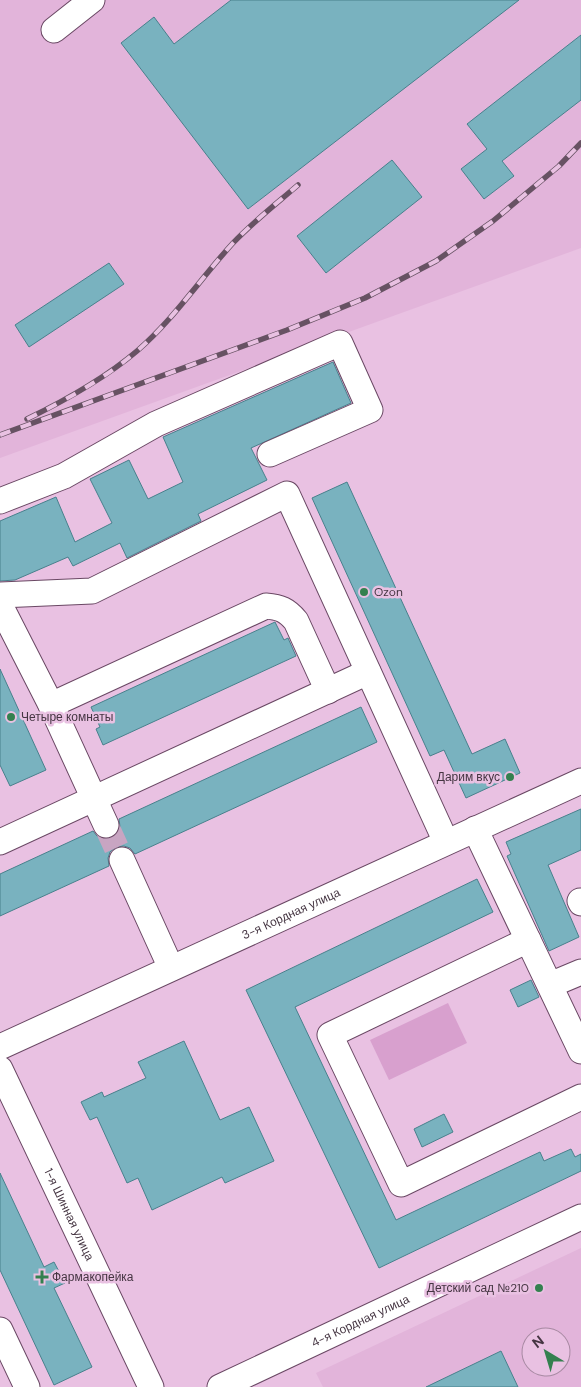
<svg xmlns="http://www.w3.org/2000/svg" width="581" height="1387" font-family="'DM Sans',sans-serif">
<rect width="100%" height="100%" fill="#e9c1e2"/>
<g fill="#e2b4da" fill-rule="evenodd">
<polygon points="0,0 581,0 581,248 0,458"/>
<path d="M 581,1248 L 581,1387 L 323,1387 L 316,1373 ZM 531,1337 L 561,1337 L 561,1367 L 531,1367 Z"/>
</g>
<polygon fill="#d8a0ce" points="448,1003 467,1043 389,1080 370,1040"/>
<g fill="#79b2bf" stroke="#48808c">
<polygon points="231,0 519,0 248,209 121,43 154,17 174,44"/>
<polygon points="581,35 581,100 502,161 514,176 484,199 461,169 487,149 467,124"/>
<polygon points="392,160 422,197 326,273 297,236"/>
<polygon points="109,263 124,284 29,347 15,325"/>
<polygon points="333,362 351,403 251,448 267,480 198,514 201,521 127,558 120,543 73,566 68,557 15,580 0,581 0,521 56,497 75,542 112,523 90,479 129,460 148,499 183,482 163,437"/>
<polygon points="347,482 472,754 505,739 520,773 466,798 444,750 430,756 312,498"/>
<polygon points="275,622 284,640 288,638 296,656 103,745 96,729 100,727 91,707"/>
<polygon points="0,669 46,770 10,786 0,765"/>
<polygon points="361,707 377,742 135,854 130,848 124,846 116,847 110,852 108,858 109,866 0,916 0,874 93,831 97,836 104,839 112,838 118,833 120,827 119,819"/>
<polygon points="581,809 581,850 548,865 579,937 549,951 507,856 511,854 506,842"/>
<polygon points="477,879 493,912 295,1007 396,1220 540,1152 544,1161 571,1149 575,1157 581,1154 581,1171 379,1268 246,990"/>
<polygon points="531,980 539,997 518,1007 510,990"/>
<polygon points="184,1041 220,1120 249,1107 274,1161 225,1183 222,1177 152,1210 138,1178 127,1183 97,1117 90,1120 81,1102 102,1092 104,1097 146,1078 138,1062"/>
<polygon points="444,1114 453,1132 422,1147 414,1129"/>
<polygon points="0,1173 44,1267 54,1262 65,1283 54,1288 92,1367 54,1385 0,1270"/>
<polygon points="501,1351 518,1387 426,1387"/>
</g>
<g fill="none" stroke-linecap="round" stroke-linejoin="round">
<polyline stroke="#c8a5c2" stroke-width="25" stroke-dasharray="25 12" stroke-linecap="butt" points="106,825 122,860"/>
<g stroke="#6a4864" stroke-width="27">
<g id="minor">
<polyline points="54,30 92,0"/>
<polyline points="0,501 64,476 156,424 340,343 370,410 270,454"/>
<polyline points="0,595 92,591 287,494 446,842"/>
<polyline points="0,605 51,705"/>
<path d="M 106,825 L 51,705 L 266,606 C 280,607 287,610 296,621 L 328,691"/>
<polyline points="475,829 528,940 330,1035 401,1184 581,1097"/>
<polyline points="0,842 368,672"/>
<polyline points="122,860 171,968"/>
<polyline points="580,901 581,903"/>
<polyline points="528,940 581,1051"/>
<polyline points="550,985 581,972"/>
<path id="s1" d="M 0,1047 L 581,781"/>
<path id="s2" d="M 0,1069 L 151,1387"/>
<polyline points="0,1330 27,1387"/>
<path id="s3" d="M 220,1387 L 581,1217"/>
</g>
</g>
<use href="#minor" stroke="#fff" stroke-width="25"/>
<g stroke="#675263" stroke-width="5.5">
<g id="rail">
<path d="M 27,419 C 66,400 104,379 137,351 C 174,319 200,279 233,243 C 253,222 276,204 298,185"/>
<polyline points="0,435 287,330 365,298 436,261 493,221 559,166 581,143"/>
</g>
</g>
<use href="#rail" stroke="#e9c1e2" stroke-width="4" stroke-dasharray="11" stroke-linecap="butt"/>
</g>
<g fill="#34804f" stroke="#e9c1e2" stroke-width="2">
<circle cx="364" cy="592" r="5"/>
<circle cx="11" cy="717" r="5"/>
<circle cx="510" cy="777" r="5"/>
<path d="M39.5 1269.5h5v5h5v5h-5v5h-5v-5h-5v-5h5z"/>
<circle cx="539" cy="1288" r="5"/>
</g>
<g text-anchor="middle" stroke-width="5" stroke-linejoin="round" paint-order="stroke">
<g font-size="12" fill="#453542" stroke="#e9c1e2" text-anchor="start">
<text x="374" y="596">Ozon</text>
<text x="21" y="721">Четыре комнаты</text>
<text x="500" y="781" text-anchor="end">Дарим вкус</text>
<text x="52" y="1281">Фармакопейка</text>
<text x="529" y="1292" text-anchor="end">Детский сад №210</text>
</g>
<g font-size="12" fill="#453542" stroke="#e9c1e2">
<text dy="4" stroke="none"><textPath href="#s1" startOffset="320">3-я Кордная улица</textPath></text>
<text dy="4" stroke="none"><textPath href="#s2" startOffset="161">1-я Шинная улица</textPath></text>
<text dy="4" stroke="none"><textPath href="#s3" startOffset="155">4-я Кордная улица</textPath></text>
</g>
</g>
<g transform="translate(546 1352) rotate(322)"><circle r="24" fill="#e9c1e2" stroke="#a789a2"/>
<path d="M0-4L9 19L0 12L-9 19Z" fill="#34804f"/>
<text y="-8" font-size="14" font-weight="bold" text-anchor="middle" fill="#453542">N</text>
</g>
</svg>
